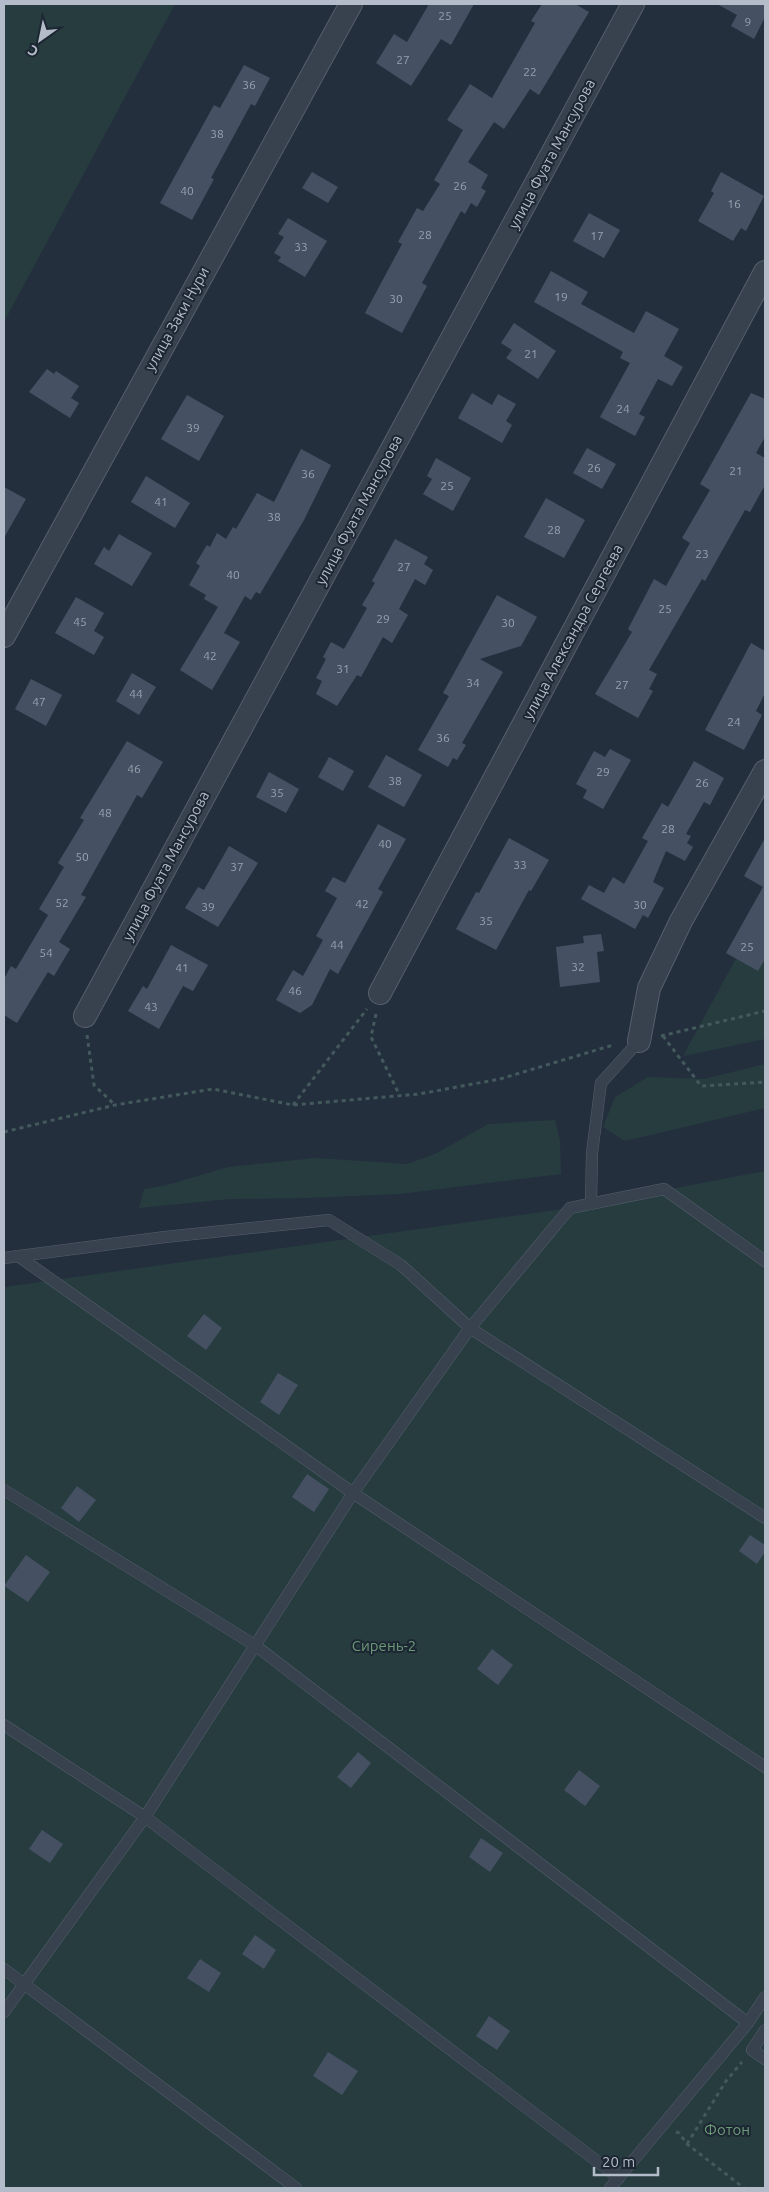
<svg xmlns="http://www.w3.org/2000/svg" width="769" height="2192" font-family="Ubuntu,sans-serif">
<rect width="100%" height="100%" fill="#242f3e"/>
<g fill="#263c3f">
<polygon points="4,4 175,4 4,322"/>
<polygon points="765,905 765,1039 683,1056"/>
<polygon points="765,1064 765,1108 625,1141 603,1127 615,1097 648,1077 704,1079"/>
<polygon points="555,1120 560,1141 561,1174 400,1194 307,1198 230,1199 139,1208 144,1189 167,1185 228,1167 316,1158 407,1164 435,1154 488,1124"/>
<polygon points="765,1171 765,2188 4,2188 4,1287 570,1208"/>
</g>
<g fill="#455162">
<polygon points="429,4 474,4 451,45 441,39 411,86 376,63 394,34 407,42"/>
<polygon points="542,4 575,4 589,12 539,95 530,89 504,129 494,122 468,162 488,175 481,188 486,191 477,207 471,203 465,214 461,211 422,283 427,286 402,333 365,313 402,244 398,242 417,208 423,211 440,184 434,180 463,130 447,120 470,84 492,98 535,23 531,21"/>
<polygon points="717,4 765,4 765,17 754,39 731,26 737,15"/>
<polygon points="244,65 270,78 255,106 251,104 211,178 214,179 192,220 160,203 214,105 220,108"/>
<polygon points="312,172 338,187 328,203 302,188"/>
<polygon points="721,172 764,196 746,231 741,228 733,241 698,221 714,193 711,191"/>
<polygon points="589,213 620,230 604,258 573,241"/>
<polygon points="288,218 327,241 305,277 278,261 281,257 274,253 284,237 278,234"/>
<polygon points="551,271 588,292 581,304 634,333 646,311 679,329 664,356 683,367 672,386 658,379 639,414 645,417 635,436 600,417 630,363 620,358 623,352 534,302"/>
<polygon points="514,323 556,351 538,379 506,358 512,350 501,343"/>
<polygon points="47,369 54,374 56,371 79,386 71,398 79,403 70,418 29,392"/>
<polygon points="472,393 492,405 498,394 516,404 506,421 512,425 502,443 458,418"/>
<polygon points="751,393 765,399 765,437 756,453 765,458 765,485 750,512 745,510 705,581 702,579 649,670 657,674 649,689 653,691 638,718 595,694 632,632 628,629 654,579 666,586 690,543 682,538 710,490 700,484"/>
<polygon points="187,395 224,416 199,461 161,439"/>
<polygon points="587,448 616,464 602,489 573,473"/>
<polygon points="301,449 331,465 304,520 260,594 256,592 251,600 245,596 224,633 240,642 212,690 180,670 218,607 204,599 206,595 189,585 200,566 196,563 207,545 210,547 217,533 226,539 233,527 236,529 257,493 274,502"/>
<polygon points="436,458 471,478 453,511 423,494 432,479 427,476"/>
<polygon points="146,476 190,503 175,528 131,502"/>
<polygon points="4,487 26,499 4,538"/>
<polygon points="546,498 585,520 564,558 524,537"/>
<polygon points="119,534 152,553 132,586 94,564 104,547 109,551"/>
<polygon points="395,539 428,557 424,564 433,570 425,585 415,579 399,609 408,615 392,643 383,637 361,677 357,675 337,706 316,694 322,681 316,678 326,659 323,657 331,642 344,649 367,608 362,605 375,583 372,581"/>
<polygon points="497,595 537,617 521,646 480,659 503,672 462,743 466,745 457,760 453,758 448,767 418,750 449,696 443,693"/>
<polygon points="76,597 104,613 94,631 104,637 94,655 55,633"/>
<polygon points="751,643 765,651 765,693 756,711 762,715 744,750 705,730"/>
<polygon points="132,673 156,687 139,715 116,701"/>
<polygon points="31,679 62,695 46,726 15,709"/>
<polygon points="127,741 163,762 142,798 137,795 81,895 86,897 59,942 70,949 54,976 48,972 17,1023 4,1015 4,979 11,966 16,969 48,915 39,909 64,867 58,863 84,820 80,818"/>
<polygon points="610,749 631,760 603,809 583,798 587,790 576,784 594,751 605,757"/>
<polygon points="386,755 422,775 404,807 368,787"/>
<polygon points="329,757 354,771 343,791 318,777"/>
<polygon points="694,761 724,778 710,805 704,802 686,834 691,836 687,843 693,847 685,861 666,851 653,882 664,888 648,918 643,915 635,929 581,899 589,885 604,893 613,877 624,884 648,841 642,838 662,803 668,807"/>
<polygon points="269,772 299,789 286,813 256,797"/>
<polygon points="378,824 406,839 378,889 383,892 338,974 330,969 312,1005 300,1013 276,1000 293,970 303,976 323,940 316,936 337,898 325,891 333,877 345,883"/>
<polygon points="509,838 549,860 531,891 529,890 496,950 456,929 476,892 479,893"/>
<polygon points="765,838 765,959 758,971 726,953 763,887 744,876"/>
<polygon points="229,846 258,863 218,927 185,908 198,887 204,890"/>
<polygon points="601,934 604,951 597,952 600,982 560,987 556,947 584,943 583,936"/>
<polygon points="171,945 208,965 193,991 183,986 159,1029 128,1011 143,986 147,989"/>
<polygon points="204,1314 222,1328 206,1350 187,1336"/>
<polygon points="278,1373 298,1385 279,1415 260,1402"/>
<polygon points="307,1474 329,1489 314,1512 292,1497"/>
<polygon points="77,1486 96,1500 79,1522 61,1508"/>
<polygon points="750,1535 765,1545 765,1552 757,1564 739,1551"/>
<polygon points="26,1555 50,1572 28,1602 4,1586"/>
<polygon points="492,1649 513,1665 498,1685 477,1669"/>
<polygon points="358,1752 371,1763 351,1788 337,1777"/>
<polygon points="579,1770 600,1786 585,1806 564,1790"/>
<polygon points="42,1830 63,1844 50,1863 29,1849"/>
<polygon points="481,1838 503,1853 490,1872 469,1857"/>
<polygon points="255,1935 276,1950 264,1969 242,1954"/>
<polygon points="200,1959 221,1973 209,1992 187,1978"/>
<polygon points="489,2016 510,2031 497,2050 476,2036"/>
<polygon points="328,2052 358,2071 342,2095 313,2076"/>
</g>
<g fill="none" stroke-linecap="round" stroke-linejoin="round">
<g stroke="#565f6c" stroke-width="12">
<g id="lane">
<polyline points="591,1204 592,1153 601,1083 639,1041"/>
<polyline points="18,1256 353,1493 765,1767"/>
<polyline points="4,1258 165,1237 329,1220 401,1265 470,1328 765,1518"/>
<polyline points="4,1490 256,1646 748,2023"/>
<polyline points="4,1725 145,1817 619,2178"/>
<polyline points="4,1969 296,2188"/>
<polyline points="4,2012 145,1817 353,1493 470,1328 570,1208 664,1189 765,1261"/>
<polyline points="765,2030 752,2050 765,2059"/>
<polyline points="610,2188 748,2023 765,1997"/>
</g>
</g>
<g stroke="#565f6c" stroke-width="24">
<g id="street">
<polyline points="4,636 351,4"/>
<polyline points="380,993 765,272"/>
<polyline points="85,1016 633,4"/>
<polyline points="639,1041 649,988 681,921 765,771"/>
</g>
</g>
<g stroke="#44595c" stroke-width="3" stroke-dasharray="4 4" stroke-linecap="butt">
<polyline points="376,1014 371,1037 400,1096"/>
<polyline points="87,1035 94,1085 115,1105"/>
<polyline points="661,1036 765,1011"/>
<polyline points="663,1036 701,1086 765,1082"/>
<polyline points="293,1105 367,1009"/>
<polyline points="4,1132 115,1105 213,1089 293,1105 419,1094 500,1079 613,1045"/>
<polyline points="676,2132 679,2133 687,2144 744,2188"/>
<polyline points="687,2144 726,2081 742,2062"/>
</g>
<use href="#lane" stroke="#38414e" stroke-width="11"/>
<use href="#street" stroke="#38414e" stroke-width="22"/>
</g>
<g text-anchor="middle" stroke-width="4" stroke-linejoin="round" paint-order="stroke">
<g font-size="12" fill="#98a1af">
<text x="445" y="20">25</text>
<text x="748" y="26">9</text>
<text x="403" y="64">27</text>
<text x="530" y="76">22</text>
<text x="249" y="89">36</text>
<text x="217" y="138">38</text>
<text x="460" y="190">26</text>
<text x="187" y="195">40</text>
<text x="734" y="208">16</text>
<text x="425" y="239">28</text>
<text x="597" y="240">17</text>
<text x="301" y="251">33</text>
<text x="561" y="301">19</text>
<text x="396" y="303">30</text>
<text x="531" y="358">21</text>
<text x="623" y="413">24</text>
<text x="193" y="432">39</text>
<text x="594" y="472">26</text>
<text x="736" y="475">21</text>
<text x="308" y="478">36</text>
<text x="447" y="490">25</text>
<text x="161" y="506">41</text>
<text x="274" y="521">38</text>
<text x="554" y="534">28</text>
<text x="702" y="558">23</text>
<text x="404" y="571">27</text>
<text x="233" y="579">40</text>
<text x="665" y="613">25</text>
<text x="383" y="623">29</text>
<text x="80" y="626">45</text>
<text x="508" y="627">30</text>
<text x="210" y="660">42</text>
<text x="343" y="673">31</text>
<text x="473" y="687">34</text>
<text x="622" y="689">27</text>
<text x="136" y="698">44</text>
<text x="39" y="706">47</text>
<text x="734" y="726">24</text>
<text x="443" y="742">36</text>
<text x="134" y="773">46</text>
<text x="603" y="776">29</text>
<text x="395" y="785">38</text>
<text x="702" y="787">26</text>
<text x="277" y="797">35</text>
<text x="105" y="817">48</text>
<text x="668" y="833">28</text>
<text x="385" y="848">40</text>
<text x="82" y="861">50</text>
<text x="520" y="869">33</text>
<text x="237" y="871">37</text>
<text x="62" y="907">52</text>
<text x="362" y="908">42</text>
<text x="640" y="909">30</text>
<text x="208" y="911">39</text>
<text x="486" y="925">35</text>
<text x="337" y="949">44</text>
<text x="747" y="951">25</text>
<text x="46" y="957">54</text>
<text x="578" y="971">32</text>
<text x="182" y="972">41</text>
<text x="295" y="995">46</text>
<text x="151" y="1011">43</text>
</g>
<g font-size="15" fill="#b4bcc9" stroke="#1d2633">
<text transform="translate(552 154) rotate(-62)" y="5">улица Фуата Мансурова</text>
<text transform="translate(177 319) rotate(-61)" y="5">улица Заки Нури</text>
<text transform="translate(359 510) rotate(-62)" y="5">улица Фуата Мансурова</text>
<text transform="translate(573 632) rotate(-62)" y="5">улица Александра Сергеева</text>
<text transform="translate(166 866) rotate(-62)" y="5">улица Фуата Мансурова</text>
</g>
<g font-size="15" fill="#6b9a76" stroke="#1d2633">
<text x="384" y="1651">Сирень-2</text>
<text x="727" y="2135">Фотон</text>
</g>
</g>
<rect width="769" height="2192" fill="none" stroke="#b4bcc9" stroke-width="10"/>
<g transform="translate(40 40) rotate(213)" stroke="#1d2633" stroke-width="4" paint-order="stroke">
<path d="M0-4L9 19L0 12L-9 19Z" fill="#b4bcc9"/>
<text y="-8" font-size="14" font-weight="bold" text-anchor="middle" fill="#b4bcc9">С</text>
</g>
<path d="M594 2167v8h64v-8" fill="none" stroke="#b4bcc9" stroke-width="2.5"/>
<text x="602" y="2167" font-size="15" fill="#b4bcc9" stroke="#1d2633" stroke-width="4" paint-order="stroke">20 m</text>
</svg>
